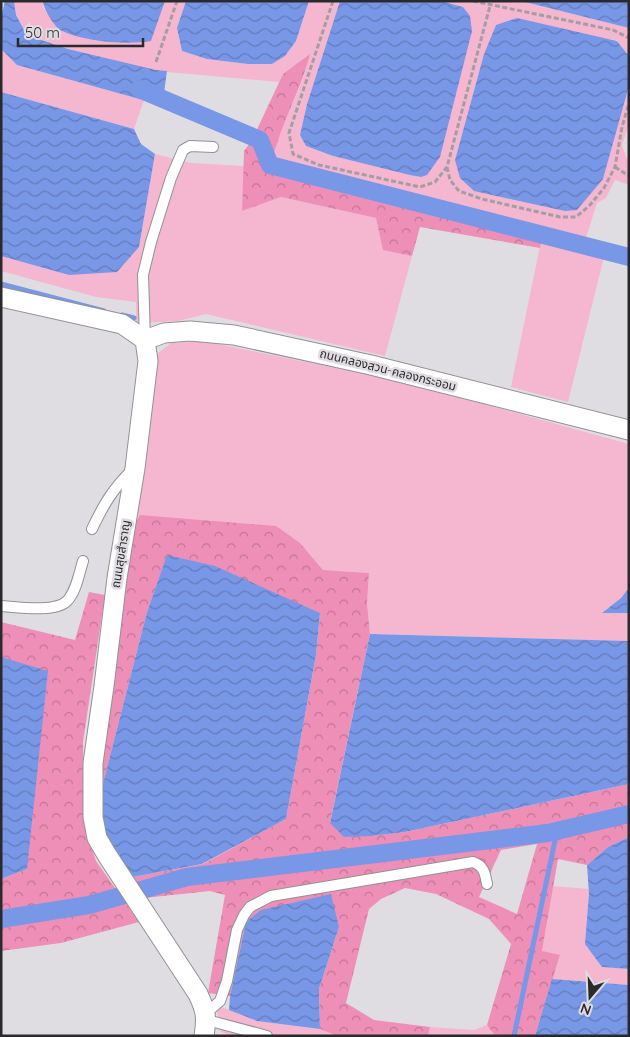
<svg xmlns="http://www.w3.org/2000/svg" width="630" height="1037" font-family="Quicksand,'Noto Sans Thai',sans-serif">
<defs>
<pattern id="forest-crowns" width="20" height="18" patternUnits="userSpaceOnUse" patternTransform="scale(1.25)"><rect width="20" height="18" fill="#ee8fb7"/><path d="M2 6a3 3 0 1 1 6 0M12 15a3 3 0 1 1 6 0" fill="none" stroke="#c17595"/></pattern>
<pattern id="water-waves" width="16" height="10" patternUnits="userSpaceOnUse" patternTransform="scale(1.25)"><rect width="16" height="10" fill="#7997e7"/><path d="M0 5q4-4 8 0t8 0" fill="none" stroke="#637bbb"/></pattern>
</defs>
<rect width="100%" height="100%" fill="#e0dde2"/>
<g fill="#f5b6cf">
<path d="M 14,1 L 43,1 L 43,7 L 59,29 L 84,38 L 151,41 L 165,1 L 186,1 L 177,28 L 182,51 L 207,59 L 248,64 L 272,64 L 285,56 L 296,41 L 309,1 L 340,1 L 307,104 L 300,135 L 306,146 L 332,156 L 421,177 L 463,7 L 441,1 L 521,1 L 629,28 L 629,56 L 617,40 L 496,25 L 484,54 L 455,160 L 603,179 L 629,86 L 629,124 L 622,145 L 629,165 L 629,185 L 615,180 L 606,198 L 597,203 L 586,238 L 431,201 L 272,159 C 280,123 303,91 309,55 L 283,74 L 279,82 L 156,71 L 68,49 L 27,34 L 16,15 Z"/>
<polygon points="1,49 17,65 144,100 134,129 1,92"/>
<polygon points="155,154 192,163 244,166 242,211 281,197 376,218 384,250 412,256 385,356 206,314 178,321 136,323 136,302 96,297 1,271 1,256 69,275 139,247"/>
<polygon points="541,241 604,257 568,402 511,387"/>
<polygon points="203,341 404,382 629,444 629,588 621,598 602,613 629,613 629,641 370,634 367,603 369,573 323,570 300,543 131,531 157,354 171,343"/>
<polygon points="553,886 589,889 602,967 629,969 629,985 552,979 560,956 542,952"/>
<polygon points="216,1005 257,1021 320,1029 337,1036 234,1036 221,1032"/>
<polygon points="487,1025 495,1036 428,1036 430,1027 474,1030"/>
</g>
<g fill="url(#forest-crowns)" fill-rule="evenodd">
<path d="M 310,54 C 300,94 277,130 270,171 L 541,241 L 540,248 L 420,227 L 412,256 L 383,250 L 376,218 L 281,197 L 242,211 L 244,151 L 252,140 L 283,74 Z"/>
<path d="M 140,515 L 276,526 L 300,543 L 323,570 L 369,573 L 367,603 L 370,634 L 330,822 L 372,836 L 405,832 L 629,784 L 629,837 L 608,847 L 587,865 L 558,859 L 542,951 L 560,955 L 535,1036 L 495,1036 L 487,1025 L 511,944 L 489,919 L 436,894 L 405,888 L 381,899 L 369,909 L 346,1003 L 374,1020 L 430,1027 L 428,1036 L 337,1036 L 320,1029 L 319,989 L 339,927 L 246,922 L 230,996 L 208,993 L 225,895 L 210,891 L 144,898 L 133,877 L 203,864 L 286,819 L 316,655 L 320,614 L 167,556 L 147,612 L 99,799 L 99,783 L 131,531 ZM 537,844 L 517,914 L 479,897 L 501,850 Z"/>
<polygon points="89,592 105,595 83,742 84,824 96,861 139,922 61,943 1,951 1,879 27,869 1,657 1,622 75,640"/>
</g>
<g fill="url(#water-waves)">
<polygon points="5,1 14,1 16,15 27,35 68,49 156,70 167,71 164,93 154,103 17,65 1,49 1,18"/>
<path d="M 43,1 L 165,1 L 151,41 C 126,45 84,42 60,30 C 54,26 43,8 43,1 Z"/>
<polygon points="186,1 309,1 296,41 285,56 272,64 248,64 207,59 182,51 177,28"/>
<polygon points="340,1 441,1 463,7 470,16 472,31 440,157 427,175 421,177 410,175 333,156 306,146 300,135 307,104"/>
<polygon points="521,1 629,1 629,28"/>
<polygon points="517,18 617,41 629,56 629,86 603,179 577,210 565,211 474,191 460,178 455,160 484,54 496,25"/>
<polygon points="1,92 134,129 141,144 155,154 139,247 117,272 69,275 1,256"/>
<polygon points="167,555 215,566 320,613 316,655 286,819 202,864 133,877 103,834 99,799 147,612"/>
<polygon points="629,588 629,613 602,613 621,598"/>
<polygon points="370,634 629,641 629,784 405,832 372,836 344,837 330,823"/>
<polygon points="1,657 48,671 27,869 1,879"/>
<polygon points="629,837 629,969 602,967 585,944 589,894 587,865 608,847"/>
<polygon points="331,894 339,927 319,989 320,1029 257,1021 229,1010 230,996 246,922 261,910"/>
<polygon points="552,979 629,985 629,1036 535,1036"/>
</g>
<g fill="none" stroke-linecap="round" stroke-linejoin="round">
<g stroke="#7997e7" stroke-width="5">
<polyline points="1,284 104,311"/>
<polyline points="122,315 134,318"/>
<polyline points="514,1036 557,831"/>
</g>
<g stroke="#7997e7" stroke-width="18">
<polyline points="139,89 260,140 270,165 629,257"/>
<polyline points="1,919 89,905 187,877 548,833 629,814"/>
</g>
<g stroke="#939195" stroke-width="12">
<g id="service">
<polyline points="145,340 143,275 151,242 171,178 183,150 190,146 213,147"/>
<path d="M 92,529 C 104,504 112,490 132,470"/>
<path d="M 1,606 C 17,607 55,613 67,601 C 76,592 79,574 83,561"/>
<path d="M 205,1009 L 212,1008 L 220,1001 L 227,981 L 237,930 L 244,915 L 250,907 L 271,896 L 473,862 C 484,866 485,873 487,884"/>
<polyline points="207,1020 267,1036"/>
</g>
</g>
<g stroke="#939195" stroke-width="21">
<g id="minor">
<path d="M 1,297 L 122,324 L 145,340 L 148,361 L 135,468 L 117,578 L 104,686 L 93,763 L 93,817 L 97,838 L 107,855 L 198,994 C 206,1011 207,1017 204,1036"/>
<polyline points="145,340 164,333 190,331 234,335 371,365 629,430"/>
</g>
</g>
<g stroke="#a19fa3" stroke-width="3" stroke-dasharray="5 2.5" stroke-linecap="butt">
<polyline points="333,1 289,133 293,154 319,165 420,187 435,182 447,167 490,6"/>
<polyline points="473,1 613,30 629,38"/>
<polyline points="156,62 177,1"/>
<polyline points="447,167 450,180 459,191 482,199 560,217 576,217 590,205 604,188 615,167 622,127 629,103"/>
<polyline points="615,167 629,176"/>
</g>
<use href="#service" stroke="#fff" stroke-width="10"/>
<use href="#minor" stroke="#fff" stroke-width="19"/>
</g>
<g text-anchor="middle" stroke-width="5" stroke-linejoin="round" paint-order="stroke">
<g font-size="12" fill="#2a292b" stroke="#e0dde2">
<text transform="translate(388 370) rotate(14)" y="4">ถนนคลองสวน-คลองกระออม</text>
<text transform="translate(121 554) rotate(-81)" y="4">ถนนสุขสำราญ</text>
</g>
</g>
<rect width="630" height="1037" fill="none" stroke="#2a292b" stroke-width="5"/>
<g transform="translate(590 997) rotate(199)" stroke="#e0dde2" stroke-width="4" paint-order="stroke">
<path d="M0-4L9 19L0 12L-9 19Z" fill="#2a292b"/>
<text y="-8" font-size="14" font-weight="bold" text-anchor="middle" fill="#2a292b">N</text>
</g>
<path d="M18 38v8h125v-8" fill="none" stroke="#2a292b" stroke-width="2.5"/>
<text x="25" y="38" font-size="15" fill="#2a292b" stroke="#e0dde2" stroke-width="4" paint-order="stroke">50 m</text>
</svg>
